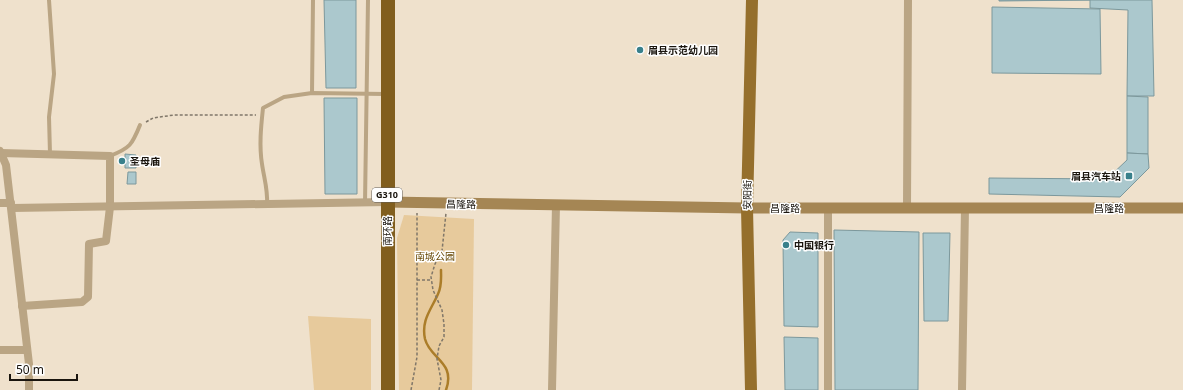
<svg xmlns="http://www.w3.org/2000/svg" width="1183" height="390" font-family="'Noto Sans','Noto Sans SC',sans-serif">
<rect width="100%" height="100%" fill="#efe1cc"/>
<g fill="#e7ca9c">
<polygon points="404,215 474,219 472,390 399,390 397,238"/>
<polygon points="308,316 371,319 371,390 314,390"/>
</g>
<g fill="none" stroke-linecap="round" stroke-linejoin="round">
<path stroke="#ab7d29" stroke-width="2.5" d="M 441,270 C 441,278 442,286 438,294 C 431,310 421,320 425,339 C 430,359 456,362 446,390"/>
</g>
<g fill="#abc8cd" stroke="#7c989c">
<polygon points="324,0 356,0 356,88 326,88"/>
<polygon points="999,0 1090,0 999,1"/>
<polygon points="1152,0 1154,96 1127,96 1128,10 1090,8 1090,0"/>
<polygon points="992,7 1100,9 1101,74 992,73"/>
<polygon points="1127,96 1148,97 1148,154 1127,153"/>
<polygon points="324,98 357,98 357,194 325,194"/>
<polygon points="1127,153 1148,154 1149,168 1120,197 989,194 989,178 1107,179 1127,160"/>
<polygon points="125,154 136,155 136,168 125,168"/>
<polygon points="128,172 136,172 136,184 127,184"/>
<polygon points="834,230 919,232 918,390 835,390"/>
<polygon points="790,232 818,233 818,327 784,326 783,240"/>
<polygon points="923,233 950,233 948,321 924,321"/>
<polygon points="784,337 818,338 818,390 785,390"/>
</g>
<g fill="none" stroke-linecap="round" stroke-linejoin="round">
<g stroke="#807769" stroke-width="1.5" stroke-dasharray="3 2" stroke-linecap="butt">
<polyline points="146,122 153,118 174,115 256,115"/>
<polyline points="417,280 431,280"/>
<polyline points="411,390 417,357 417,213"/>
<polyline points="439,390 441,380 437,359 439,346 444,337 444,324 442,310 433,290 431,277 435,264 442,251 446,213"/>
</g>
<g stroke="#baa584" stroke-width="4">
<polyline points="49,0 54,74 49,117 50,154"/>
<polyline points="312,93 313,0"/>
<path d="M 110,156 C 130,148 132,145 140,125"/>
<polyline points="365,203 368,0"/>
<path d="M 267,204 C 268,190 264,178 262,164 C 259,145 261,127 263,108 L 284,97 L 312,93 L 385,94"/>
</g>
<g stroke="#baa584" stroke-width="8">
<polyline points="0,151 6,165 29,364 29,390"/>
<polyline points="1,153 110,156 110,207 106,241 89,244 88,297 82,302 22,306"/>
<polyline points="0,203 11,203"/>
<polyline points="12,208 387,202"/>
<polyline points="907,208 908,0"/>
<polyline points="0,350 27,350"/>
<polyline points="552,390 556,205"/>
<polyline points="828,390 828,208"/>
<polyline points="962,390 965,208"/>
</g>
<polyline stroke="#a58654" stroke-width="11" points="387,202 747,208 1183,208"/>
<polyline stroke="#956f2c" stroke-width="12" points="751,390 747,208 752,0"/>
<polyline stroke="#815e1e" stroke-width="14" points="388,390 388,0"/>
</g>
<g fill="#39808b" stroke="#fff" stroke-width="1.5">
<circle cx="640" cy="50" r="4"/>
<circle cx="122" cy="161" r="4"/>
<rect x="1125" y="172" width="8" height="8" rx="2"/>
<circle cx="786" cy="245" r="4"/>
</g>
<g text-anchor="middle" stroke-width="3" stroke-linejoin="round" paint-order="stroke">
<rect fill="#fff" stroke="#5f5b56" stroke-width="1" x="372" y="188" width="30" height="14" rx="3"/>
<g font-size="9" font-weight="bold" fill="#1a150e">
<text x="387" y="198">G310</text>
</g>
<g font-size="10" font-weight="bold" fill="#1a150e" stroke="#fff" text-anchor="start">
<text x="648" y="54">眉县示范幼儿园</text>
<text x="130" y="165">圣母庙</text>
<text x="1121" y="180" text-anchor="end">眉县汽车站</text>
<text x="794" y="249">中国银行</text>
</g>
<g font-size="10" fill="#1a150e" stroke="#fff">
<text transform="translate(747 195) rotate(-89)" y="4">安阳街</text>
<text transform="translate(461 204) rotate(1)" y="4">昌隆路</text>
<text x="785" y="212">昌隆路</text>
<text x="1109" y="212">昌隆路</text>
<text transform="translate(387 231) rotate(-90)" y="4">南环路</text>
</g>
<g font-size="10" fill="#664602" stroke="#fff">
<text x="435" y="260">南城公园</text>
</g>
</g>
<path d="M10 374v6h67v-6" fill="none" stroke="#1a150e" stroke-width="2"/>
<text x="16" y="374" font-size="12" fill="#1a150e" stroke="#ffffff" stroke-width="3" paint-order="stroke">50 m</text>
</svg>
